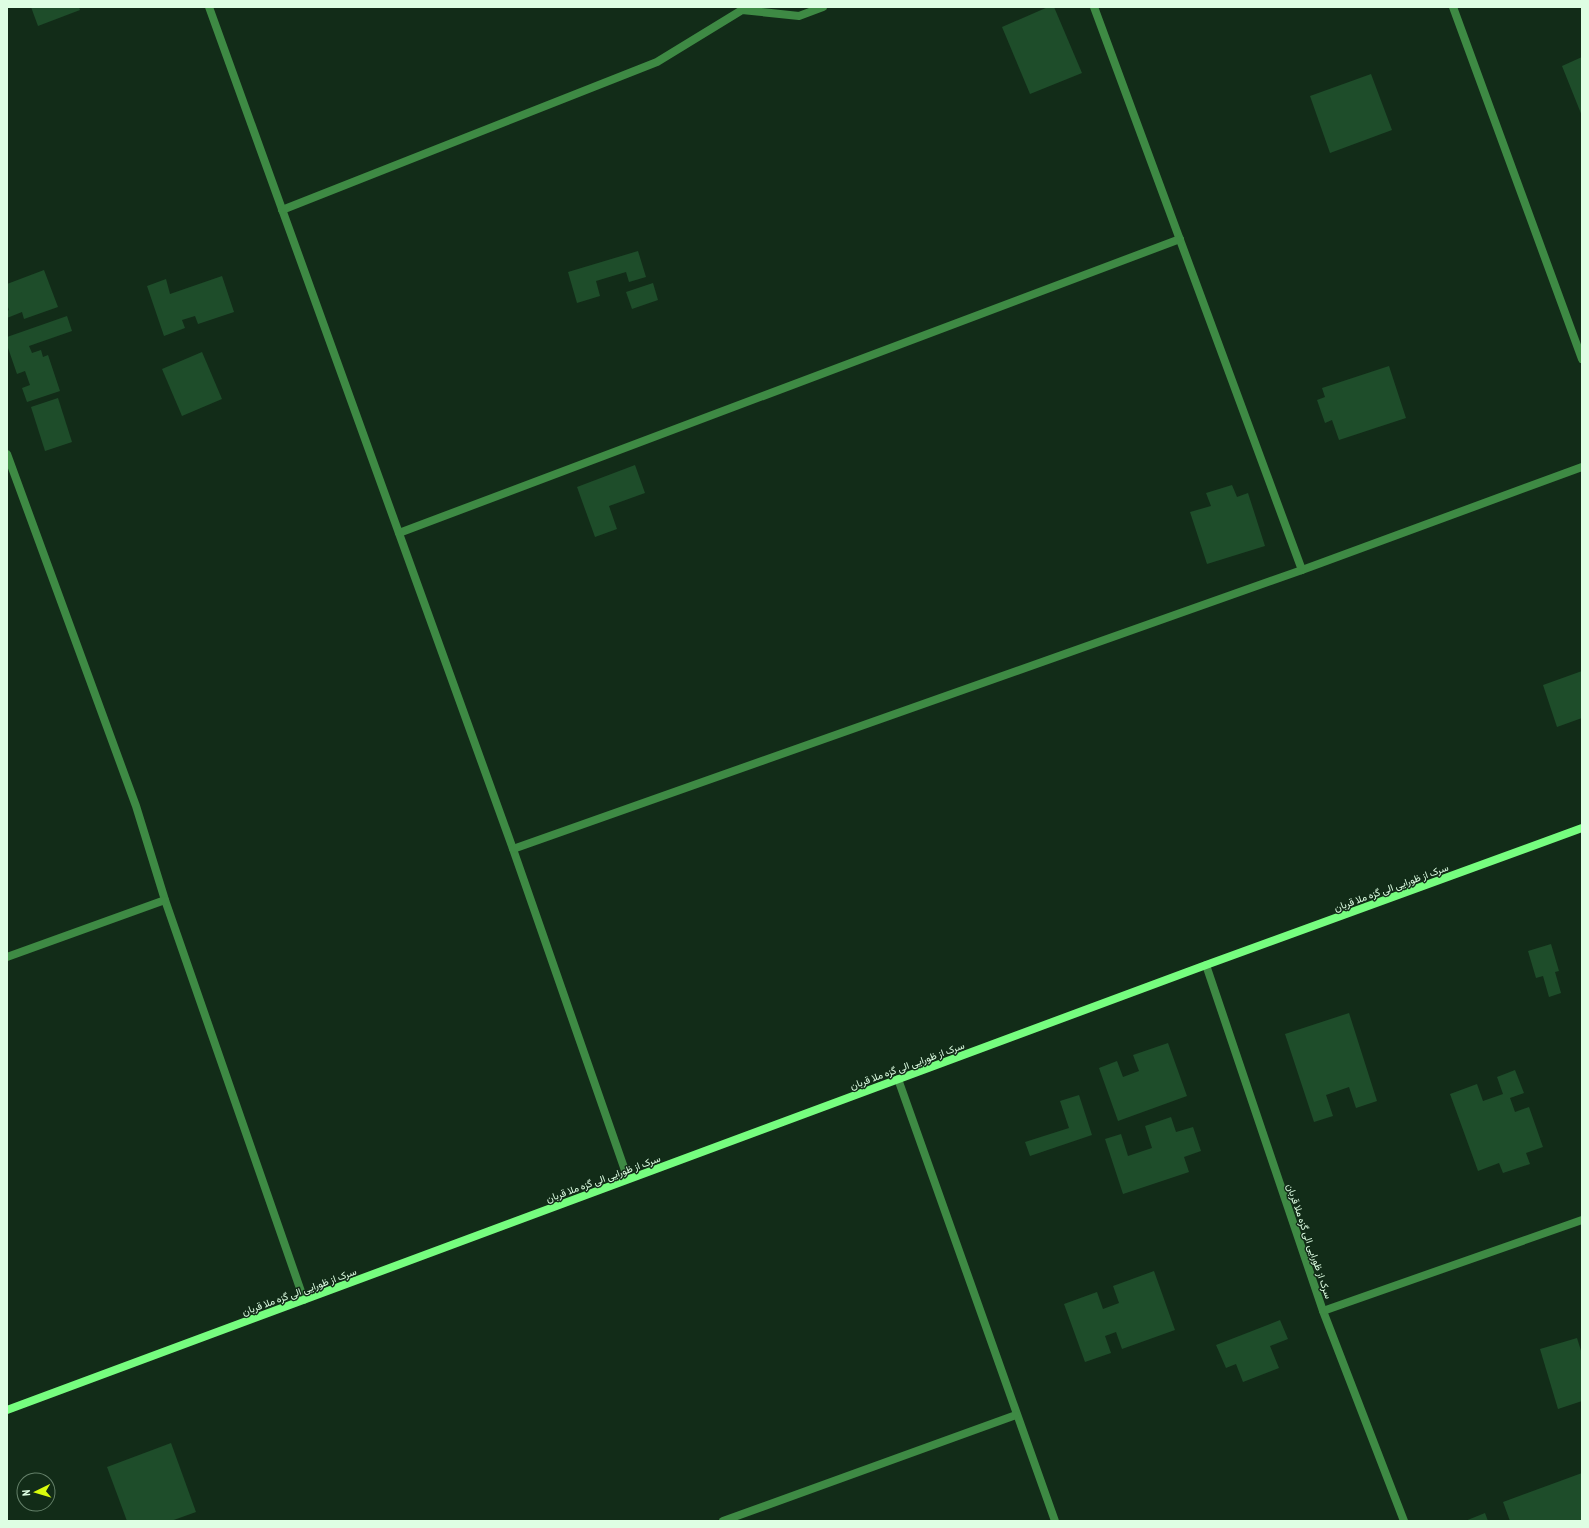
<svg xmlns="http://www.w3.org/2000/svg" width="1589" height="1528" font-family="'PT Sans Narrow',Vazirmatn,sans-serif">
<rect width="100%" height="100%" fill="#122c18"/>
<g fill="#1e4d2a">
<polygon points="31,7 79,7 80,10 38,26"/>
<polygon points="1048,7 1054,7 1082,73 1030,94 1002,27"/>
<polygon points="1582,57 1582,116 1562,66"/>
<polygon points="1371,74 1392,130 1330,153 1310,96"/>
<polygon points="638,251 646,277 629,282 626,272 596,281 600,296 577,303 568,272"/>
<polygon points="44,270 58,307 24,319 22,312 7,318 7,311 9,310 7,304 7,284"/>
<polygon points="222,276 234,312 198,324 195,316 182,320 185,328 164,336 147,286 166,279 170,294"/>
<polygon points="653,283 658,300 632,309 626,292"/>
<polygon points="67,316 72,331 29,346 32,353 41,350 43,357 48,355 60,391 27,402 22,388 30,385 25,371 17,374 7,345 7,337"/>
<polygon points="202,352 222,399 182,416 162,369"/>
<polygon points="1389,366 1406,418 1339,440 1332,420 1325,423 1317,400 1325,397 1322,388"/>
<polygon points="58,398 72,442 45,451 31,407"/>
<polygon points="635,465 645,493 609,506 617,529 595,537 577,487"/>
<polygon points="1232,485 1237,497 1248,493 1265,546 1207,564 1190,512 1211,506 1206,493"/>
<polygon points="1582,671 1582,718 1557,727 1543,685"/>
<polygon points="1551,944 1559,971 1555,972 1561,993 1549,997 1543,976 1536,978 1528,951"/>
<polygon points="1349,1013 1377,1101 1356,1108 1349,1087 1326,1095 1333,1116 1314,1122 1285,1034"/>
<polygon points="1168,1043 1187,1096 1118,1121 1099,1068 1117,1061 1123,1077 1139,1071 1133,1055"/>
<polygon points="1515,1070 1524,1093 1510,1098 1515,1112 1529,1107 1543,1147 1526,1153 1530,1164 1503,1173 1499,1163 1478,1171 1450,1094 1477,1084 1483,1101 1503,1094 1497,1077"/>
<polygon points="1079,1095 1092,1135 1030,1156 1025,1142 1069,1128 1060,1101"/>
<polygon points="1171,1117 1176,1132 1193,1127 1201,1151 1184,1157 1189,1172 1123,1194 1105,1139 1121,1134 1128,1156 1152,1148 1145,1126"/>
<polygon points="1154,1271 1175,1330 1122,1349 1116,1332 1105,1336 1111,1353 1085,1362 1064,1304 1097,1292 1103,1309 1119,1303 1113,1286"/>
<polygon points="1280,1320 1288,1339 1270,1346 1279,1368 1243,1382 1236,1364 1226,1368 1216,1345"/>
<polygon points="1577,1338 1582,1354 1582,1401 1558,1409 1540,1349"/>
<polygon points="171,1443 196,1512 171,1521 127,1521 107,1467"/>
<polygon points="1582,1473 1582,1521 1510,1521 1503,1502"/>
<polygon points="1485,1513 1488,1521 1465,1521"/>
</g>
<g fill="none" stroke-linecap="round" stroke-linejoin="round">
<g stroke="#3e8a44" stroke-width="8">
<polyline points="209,7 513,849 628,1179"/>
<polyline points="1094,7 1302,570"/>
<polyline points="1453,7 1582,359"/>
<polyline points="282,210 657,62 742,10 799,16 823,7"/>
<polyline points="7,454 136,806 165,900 304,1300"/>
<polyline points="399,533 1180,239"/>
<polyline points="513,849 1302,570 1582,467"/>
<polyline points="7,957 165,900"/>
<polyline points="1206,965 1323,1311 1404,1521"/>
<polyline points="898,1079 1055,1521"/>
<polyline points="1323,1311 1582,1220"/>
<polyline points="723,1521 1016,1415"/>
</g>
<polyline stroke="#76fd7f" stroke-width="8" points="7,1410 1206,965 1582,828"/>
</g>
<g text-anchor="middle" stroke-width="3" stroke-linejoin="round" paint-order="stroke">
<g font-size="10" fill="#defee3" stroke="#122c18">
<text transform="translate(1391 887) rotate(-20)" y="4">سرک از ظورایی الی گزه ملا قربان</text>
<text transform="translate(907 1065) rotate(-20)" y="4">سرک از ظورایی الی گزه ملا قربان</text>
<text transform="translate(603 1178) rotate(-20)" y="4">سرک از ظورایی الی گزه ملا قربان</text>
<text transform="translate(1310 1241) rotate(71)" y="4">سرک از ظورایی الی گزه ملا قربان</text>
<text transform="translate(299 1291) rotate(-20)" y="4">سرک از ظورایی الی گزه ملا قربان</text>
</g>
</g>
<rect width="1589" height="1528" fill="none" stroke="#defee3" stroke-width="16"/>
<g transform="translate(36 1492) rotate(265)"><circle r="19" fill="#122c18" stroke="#648069"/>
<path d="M0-3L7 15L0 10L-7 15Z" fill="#d9fb0d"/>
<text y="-6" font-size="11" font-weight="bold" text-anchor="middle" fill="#defee3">N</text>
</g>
</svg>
